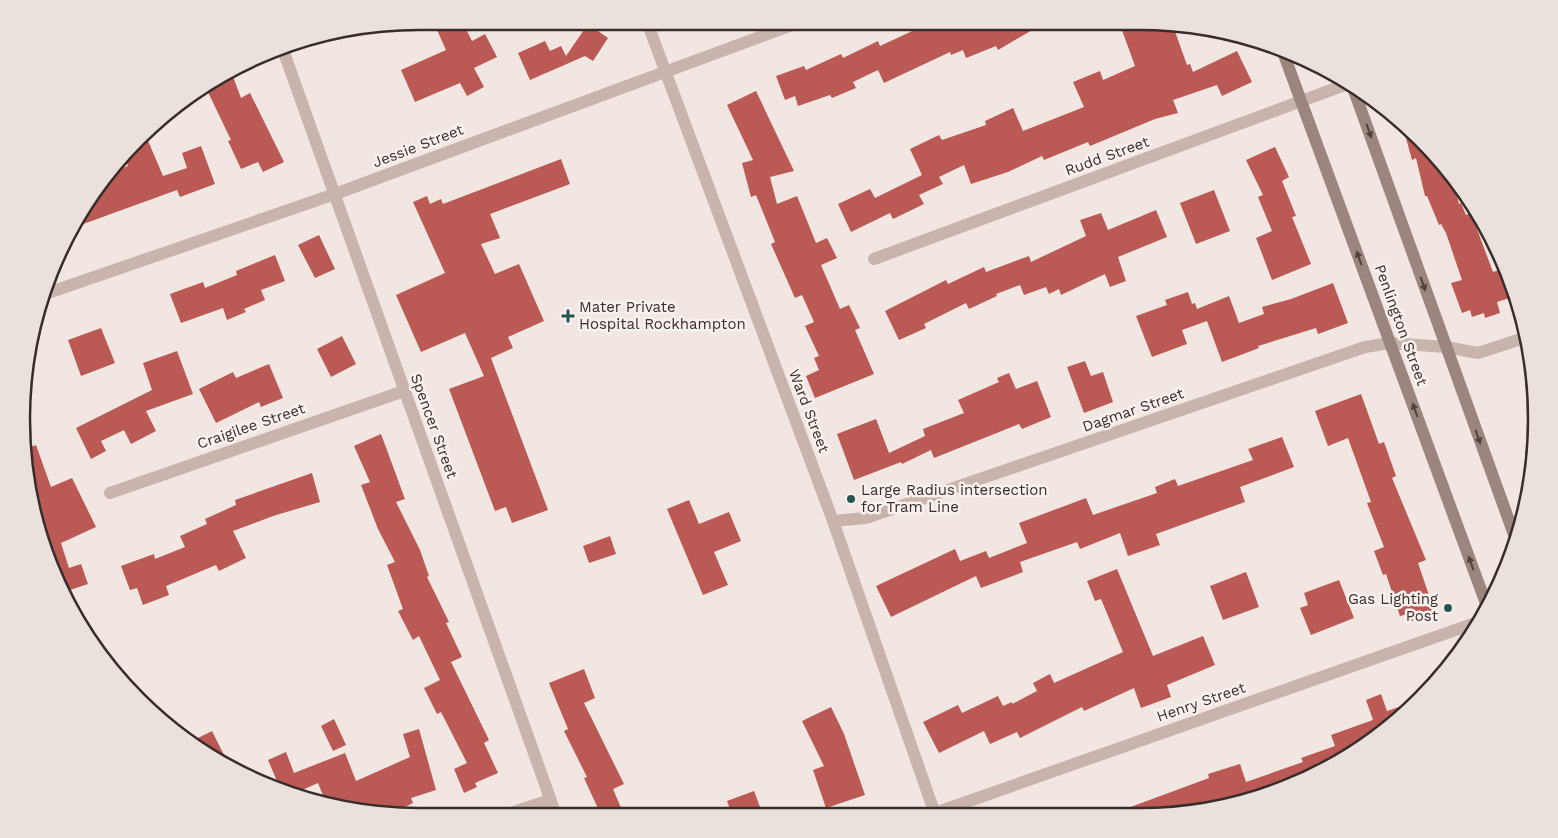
<svg xmlns="http://www.w3.org/2000/svg" width="1558" height="838" font-family="'Work Sans',sans-serif">
<rect width="100%" height="100%" fill="#f1e6e1"/>
<g fill="#bb5955">
<polygon points="433,21 462,21 472,41 485,34 497,57 474,68 484,87 467,96 460,83 415,102 401,70 446,50"/>
<polygon points="942,22 1046,22 998,50 996,46 966,58 963,50 951,55 950,52 884,83 878,70 853,82 856,88 832,98 830,95 798,106 795,96 785,100 776,76 804,66 806,70 841,54 843,58 878,41 880,46 921,27 922,30"/>
<polygon points="1119,22 1172,23 1187,65 1190,64 1193,72 1237,51 1252,82 1222,96 1217,85 1173,100 1178,113 1155,119 1090,146 1088,142 1044,160 1042,156 1008,172 971,184 964,165 939,177 943,184 919,195 924,204 893,219 890,213 851,232 838,204 870,189 875,198 922,175 910,149 939,135 942,140 986,125 985,121 1013,108 1023,131 1084,107 1073,82 1100,71 1103,80 1135,66"/>
<polygon points="588,24 608,38 593,61 585,56 530,80 518,53 545,41 550,51 561,46 566,56"/>
<polygon points="232,74 241,98 250,93 284,162 263,172 258,162 241,169 228,141 231,140 206,88"/>
<polygon points="756,91 794,171 770,177 777,204 797,196 816,243 827,238 837,258 821,265 840,309 849,305 860,328 855,330 874,374 815,398 806,376 819,370 814,358 819,356 805,326 814,322 802,295 795,298 771,244 775,242 756,195 751,197 742,163 753,160 727,105"/>
<polygon points="1401,120 1452,175 1459,204 1461,203 1466,215 1471,213 1493,272 1505,268 1516,296 1497,302 1500,313 1485,318 1484,313 1472,317 1470,310 1462,313 1451,283 1462,280 1446,233 1441,224 1439,225 1427,196 1425,196 1416,158 1412,160"/>
<polygon points="146,136 163,176 187,168 182,153 201,146 215,184 180,197 177,190 75,227 88,198 113,171 128,166 125,159"/>
<polygon points="1275,147 1289,177 1282,181 1296,216 1292,217 1311,264 1272,280 1256,238 1272,231 1258,197 1263,195 1246,160"/>
<polygon points="561,159 570,184 490,214 500,238 481,244 495,274 519,264 544,321 508,337 513,348 491,358 548,510 512,523 506,507 495,511 449,389 484,376 465,333 421,352 396,295 445,273 413,202 427,196 430,204 441,199 443,204"/>
<polygon points="1214,190 1230,231 1196,244 1180,203"/>
<polygon points="1156,210 1167,237 1118,257 1126,281 1110,287 1105,274 1061,295 1059,289 1049,294 1046,287 1024,295 1020,285 996,294 997,296 969,309 966,303 924,324 926,328 899,340 885,311 946,280 948,284 984,267 986,272 1029,256 1031,262 1086,236 1080,220 1101,213 1108,230"/>
<polygon points="319,235 335,269 315,278 298,245"/>
<polygon points="275,255 285,281 261,290 265,300 244,309 246,312 227,320 223,308 181,323 170,294 203,282 205,288 237,275 236,271"/>
<polygon points="1333,283 1348,323 1318,334 1316,328 1258,346 1259,348 1222,362 1207,321 1182,330 1187,344 1152,357 1136,316 1167,305 1165,300 1188,292 1192,304 1195,303 1197,309 1229,296 1239,323 1264,314 1262,307 1291,299"/>
<polygon points="101,328 115,363 81,376 68,340"/>
<polygon points="342,336 356,364 331,377 317,349"/>
<polygon points="177,351 193,394 146,411 156,431 131,444 124,430 101,441 106,451 91,459 76,428 152,390 143,363"/>
<polygon points="1085,361 1091,376 1103,372 1113,402 1084,413 1067,367"/>
<polygon points="269,364 283,398 261,407 259,402 216,423 199,389 233,372 236,378"/>
<polygon points="1009,373 1016,389 1037,381 1051,417 1022,429 1019,424 934,458 931,450 902,464 901,462 854,480 837,434 876,419 889,453 925,436 923,429 964,413 958,400 999,382 997,378"/>
<polygon points="1361,394 1379,444 1384,442 1396,476 1392,478 1426,560 1418,563 1435,613 1411,621 1408,614 1400,616 1386,574 1383,575 1374,551 1384,547 1367,503 1371,502 1348,438 1328,446 1315,411"/>
<polygon points="381,434 405,499 396,502 420,550 429,576 427,577 449,622 446,623 462,657 451,662 489,740 484,743 498,773 475,783 477,787 464,793 454,769 467,763 441,712 437,714 424,688 440,680 419,636 413,640 398,611 403,609 387,565 395,562 378,529 361,485 370,482 354,446"/>
<polygon points="1282,437 1294,467 1240,487 1245,502 1156,534 1160,545 1128,556 1120,533 1080,549 1077,542 1020,562 1023,572 981,588 976,576 891,617 876,586 955,549 960,561 986,551 989,558 1027,543 1019,523 1086,498 1093,515 1157,493 1155,487 1175,479 1178,486 1253,460 1248,449"/>
<polygon points="36,445 51,487 72,478 96,527 61,543 69,568 81,564 88,584 64,592 52,571 23,450"/>
<polygon points="312,473 320,502 273,516 233,531 246,558 219,571 216,565 166,586 169,595 143,605 137,588 130,590 121,566 154,554 155,559 185,547 180,536 207,524 205,519 236,505 235,500"/>
<polygon points="689,500 699,524 729,512 741,541 714,552 728,585 703,595 667,509"/>
<polygon points="610,536 616,554 589,563 583,546"/>
<polygon points="1117,569 1153,656 1203,636 1215,665 1167,685 1171,697 1141,708 1134,688 1084,711 1082,707 1020,738 1017,732 990,744 984,731 939,753 923,722 958,705 962,713 998,696 1003,706 1012,702 1012,704 1037,691 1033,683 1050,674 1054,683 1123,652 1101,599 1095,601 1087,581"/>
<polygon points="1246,572 1259,607 1223,620 1210,586"/>
<polygon points="1339,580 1354,618 1311,635 1300,608 1308,605 1304,593"/>
<polygon points="584,669 595,698 584,703 624,784 613,789 624,815 601,815 584,778 587,777 564,731 568,729 549,683"/>
<polygon points="1381,694 1387,711 1414,702 1360,750 1267,796 1266,793 1191,813 1118,814 1117,812 1209,778 1208,774 1240,764 1246,782 1303,762 1301,758 1335,746 1331,735 1373,720 1366,700"/>
<polygon points="831,707 844,734 865,795 826,808 813,770 824,766 802,721"/>
<polygon points="334,719 346,745 333,751 321,726"/>
<polygon points="419,729 436,790 411,798 413,803 388,815 327,805 318,783 293,794 280,788 268,760 286,752 294,773 345,753 356,781 410,757 403,734"/>
<polygon points="212,731 230,767 220,764 192,741"/>
<polygon points="754,791 763,815 732,815 727,801"/>
</g>
<g fill="none" stroke-linecap="round" stroke-linejoin="round">
<g stroke="#c9b4ad" stroke-width="12">
<polyline points="647,22 833,521 935,814"/>
<polyline points="282,47 556,815"/>
<polyline points="874,259 1350,83"/>
<polyline points="45,294 335,194 800,22"/>
<polyline points="110,493 404,391"/>
<polyline points="833,521 866,518 1365,347 1390,343 1446,347 1478,353 1527,337"/>
<polyline points="932,814 1481,621"/>
<polyline points="501,816 550,800"/>
</g>
<g stroke="#9c847f" stroke-width="12">
<polyline points="1283,52 1488,609"/>
<polyline points="1352,85 1517,543"/>
</g>
</g>
<defs><path id="oneway-solid" d="M-6-.8H1V-3.2L6.5 0L1 3.2V.8H-6Z" transform="scale(1.25)"/></defs>
<g fill="#514340">
<use href="#oneway-solid" transform="translate(1369 131) rotate(70)"/>
<use href="#oneway-solid" transform="translate(1359 258) rotate(-110)"/>
<use href="#oneway-solid" transform="translate(1423 284) rotate(70)"/>
<use href="#oneway-solid" transform="translate(1415 410) rotate(-110)"/>
<use href="#oneway-solid" transform="translate(1478 437) rotate(70)"/>
<use href="#oneway-solid" transform="translate(1471 563) rotate(-110)"/>
</g>
<g fill="#24564f" stroke="#f9f1ed" stroke-width="2">
<path d="M565.5 308.5h5v5h5v5h-5v5h-5v-5h-5v-5h5z"/>
<circle cx="851" cy="499" r="5"/>
<circle cx="1448" cy="608" r="5"/>
</g>
<g text-anchor="middle" stroke-width="5" stroke-linejoin="round" paint-order="stroke">
<g font-size="15" fill="#382d2b" stroke="#f9f1ed">
<text transform="translate(418 146) rotate(-21)" y="5">Jessie Street</text>
<text transform="translate(1107 156) rotate(-20)" y="5">Rudd Street</text>
<text transform="translate(1401 325) rotate(70)" y="5">Penlington Street</text>
<text transform="translate(1133 410) rotate(-19)" y="5">Dagmar Street</text>
<text transform="translate(809 411) rotate(69)" y="5">Ward Street</text>
<text transform="translate(251 426) rotate(-19)" y="5">Craigilee Street</text>
<text transform="translate(434 426) rotate(70)" y="5">Spencer Street</text>
<text transform="translate(1201 702) rotate(-19)" y="5">Henry Street</text>
</g>
<g font-size="15" fill="#382d2b" stroke="#f9f1ed" text-anchor="start">
<text x="579" y="312">Mater Private<tspan x="579" dy="17">Hospital Rockhampton</tspan></text>
<text x="861" y="495">Large Radius intersection<tspan x="861" dy="17">for Tram Line</tspan></text>
<text x="1438" y="604" text-anchor="end">Gas Lighting<tspan x="1438" dy="17">Post</tspan></text>
</g>
</g>
<path d="M0 0H1558V838H0ZM419 30H1139A389 389 0 0 1 1528 419V419A389 389 0 0 1 1139 808H419A389 389 0 0 1 30 419V419A389 389 0 0 1 419 30Z" fill="#eae1dd" fill-rule="evenodd"/>
<path fill="none" stroke="#382d2b" stroke-width="2.5" d="M419 30H1139A389 389 0 0 1 1528 419V419A389 389 0 0 1 1139 808H419A389 389 0 0 1 30 419V419A389 389 0 0 1 419 30Z"/>
</svg>
